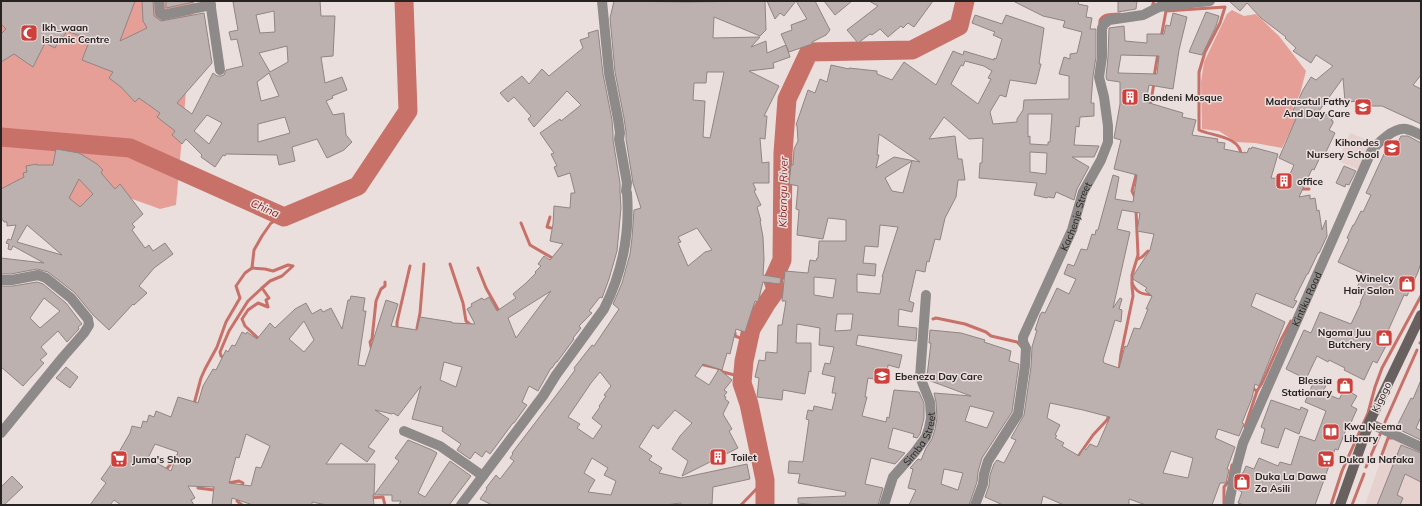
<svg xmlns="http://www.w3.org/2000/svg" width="1422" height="506" font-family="Mulish,sans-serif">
<rect width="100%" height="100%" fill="#ebdfde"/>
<g fill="#e6d1ce">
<polygon points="1350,133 1372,142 1359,170 1338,161"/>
<polygon points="1389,437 1421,451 1421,505 1365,505"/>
</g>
<g fill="#e59f97">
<polygon points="1,1 194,1 176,205 160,209 124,196 71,238 1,198"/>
<polygon points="1232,10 1244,16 1256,14 1279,36 1306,71 1300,94 1293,106 1295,113 1298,115 1282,148 1255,143 1236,142 1219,131 1202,129 1201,82 1204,62 1227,14"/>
</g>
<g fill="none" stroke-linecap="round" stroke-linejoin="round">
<g stroke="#c87169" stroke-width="3">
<polyline points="1152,7 1154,1"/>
<path d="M 1166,11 L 1225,7 L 1220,23 L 1205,52 L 1199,72 L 1199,130 C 1211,136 1242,136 1241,156"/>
<path d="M 1100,26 C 1098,14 1110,14 1120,14"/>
<polyline points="1161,38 1166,11 1166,8"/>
<polyline points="1154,77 1158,53"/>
<polyline points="1150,107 1154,83"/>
<polyline points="1300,189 1309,189"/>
<polyline points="1136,200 1132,191 1137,171"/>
<polyline points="550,217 547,227 551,228"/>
<polyline points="521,223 530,245 554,259"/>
<polyline points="1138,259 1142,257 1148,251 1152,253"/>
<polyline points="450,264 463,303 466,321 472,326"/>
<polyline points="252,268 265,269 273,271 288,265 293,266 282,276 270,281 262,288"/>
<polyline points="478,268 486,288 500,313"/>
<path d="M 1132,283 C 1137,294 1143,294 1153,295"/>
<polyline points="933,319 936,318 965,324 986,332 991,336 1017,342 1021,346"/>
<polyline points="397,330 397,322 410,266"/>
<polyline points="420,330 417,328 420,313 424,264"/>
<polyline points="732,332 735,333 735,336 748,341"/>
<polyline points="1420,343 1421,342"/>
<polyline points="372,351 370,342 372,339 376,301 381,289 385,286 385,282"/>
<polyline points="226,359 221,356 220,352 229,331 248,301 262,288 269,298 266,300 268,307 258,303 248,310 242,319 245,326 260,340"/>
<polyline points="700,364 717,368 723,372 742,377"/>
<polyline points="1119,371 1121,354 1133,296 1132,286 1132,275 1138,255 1136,210"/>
<polyline points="1257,391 1262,383 1281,340 1291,321"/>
<polyline points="194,404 201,378 205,369 217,347 226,322 240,298 236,286 245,273 252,268 254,250 262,236 271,223 284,217"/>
<polyline points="1385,422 1417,350"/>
<polyline points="1245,427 1257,391 1250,387"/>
<polyline points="1381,457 1388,438 1392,438"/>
<polyline points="1077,458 1093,435 1107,420 1110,413"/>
<polyline points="1366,467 1381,432"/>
<polyline points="165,471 178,455"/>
<polyline points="228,483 239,481 243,483 241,488"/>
<polyline points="198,484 198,488 214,490 215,487"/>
<polyline points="238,497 237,501 242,505"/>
<polyline points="370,498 383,497 385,505"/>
<polyline points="741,505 765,480"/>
<polyline points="1224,505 1224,487 1229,481 1232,465"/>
<polyline points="1331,505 1342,471 1368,413 1375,387 1382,368 1421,296"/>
<polyline points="1352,505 1364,474"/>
</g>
<g stroke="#c87169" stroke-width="19">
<polyline points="1,137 130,148 284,217 358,186 408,111 404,1"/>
<polyline points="765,505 765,480 749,404 742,383 744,361 751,329 766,304 776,290 773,280 782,260 783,153 787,99 809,52 912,50 959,26 965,1"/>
</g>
</g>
<g fill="#bdb1b0" stroke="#908583" fill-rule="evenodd">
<path d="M 1,1 L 135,1 L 120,41 L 147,28 L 143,21 L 142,1 L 153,1 L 154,16 L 161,21 L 204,13 L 212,63 L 177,103 L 192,114 L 213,73 L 217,76 L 221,76 L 224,75 L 226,70 L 243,66 L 237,39 L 231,40 L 229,32 L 238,30 L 233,2 L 239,1 L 320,1 L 321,16 L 335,16 L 333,56 L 321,57 L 325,83 L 342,77 L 347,90 L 332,96 L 333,98 L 326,101 L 333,115 L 344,113 L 346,135 L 352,142 L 344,150 L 327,158 L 317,139 L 292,147 L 295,161 L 279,165 L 277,155 L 226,154 L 225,156 L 223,155 L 215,167 L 201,157 L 202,155 L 186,139 L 182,144 L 172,135 L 175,131 L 157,117 L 160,113 L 139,98 L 135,102 L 121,87 L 109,78 L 113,72 L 82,60 L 89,42 L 82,39 L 83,37 L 67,31 L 63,37 L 61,36 L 55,48 L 45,43 L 33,67 L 14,54 L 1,62 L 1,34 L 6,29 L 1,24 ZM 274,11 L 275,32 L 260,33 L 256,15 ZM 287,46 L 288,62 L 270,72 L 259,53 ZM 269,73 L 279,96 L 261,101 L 257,82 ZM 207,115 L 222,123 L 209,144 L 194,131 ZM 285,117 L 290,133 L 258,142 L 258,124 Z"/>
<polygon points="166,1 198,1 166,8"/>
<path d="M 614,1 L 687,2 L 765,1 L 766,30 L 760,36 L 714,17 L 713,38 L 760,37 L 751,47 L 766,41 L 767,53 L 786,45 L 790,57 L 773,63 L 774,68 L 749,71 L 779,86 L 764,116 L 767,116 L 765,139 L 760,138 L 762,163 L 769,162 L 769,183 L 753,183 L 756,190 L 754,191 L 761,205 L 757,207 L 761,221 L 760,221 L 763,237 L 764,259 L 763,275 L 781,278 L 780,284 L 763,282 L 758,302 L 755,301 L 745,332 L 736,329 L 730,354 L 727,353 L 722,370 L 703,364 L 695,376 L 709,385 L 719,369 L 732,380 L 724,390 L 727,392 L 724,396 L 726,397 L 725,399 L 729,402 L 723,414 L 732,429 L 729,431 L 738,448 L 682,476 L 688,461 L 672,449 L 680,436 L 692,423 L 675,410 L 658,429 L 653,425 L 639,447 L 652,456 L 649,460 L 662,468 L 659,473 L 681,478 L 747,464 L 750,479 L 713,487 L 712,504 L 709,504 L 709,505 L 681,505 L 681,503 L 665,505 L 492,505 L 480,499 L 487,489 L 486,488 L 496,475 L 500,479 L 514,461 L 510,458 L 513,454 L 512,453 L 564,385 L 575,370 L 574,368 L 592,345 L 594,346 L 619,309 L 613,304 L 622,283 L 630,254 L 632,238 L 634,210 L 641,208 L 633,183 L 626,139 L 626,132 L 624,118 L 615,72 L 610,18 ZM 707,72 L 724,72 L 710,138 L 703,137 L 705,101 L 693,100 L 694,83 L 706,83 ZM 697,228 L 712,250 L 705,252 L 688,266 L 678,243 L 681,242 L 678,237 ZM 600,372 L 611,386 L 604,395 L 606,396 L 599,406 L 600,407 L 592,418 L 602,426 L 593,439 L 577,428 L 580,424 L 568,417 L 591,383 ZM 592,458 L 608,468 L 604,475 L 616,481 L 611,495 L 588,492 L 595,480 L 584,473 Z"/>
<polygon points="767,1 815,1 830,30 826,35 812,42 812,44 789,52 781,34 792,30 791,25 807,19 796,1 784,16 780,13 775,19"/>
<polygon points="824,1 852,1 835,15"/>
<polygon points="869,1 933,1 914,27 908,23 903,28 901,26 888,37 880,29 872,35 870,34 858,43 847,30 878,6"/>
<path d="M 1013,1 L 1079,1 L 1078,4 L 1088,6 L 1086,17 L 1092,18 L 1090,29 L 1096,29 L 1096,57 L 1093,76 L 1091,103 L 1094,103 L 1094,116 L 1080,117 L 1079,127 L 1076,126 L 1074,145 L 1099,146 L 1094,157 L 1072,157 L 1089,167 L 1077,189 L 1074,200 L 1056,192 L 1054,198 L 1048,197 L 1047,198 L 1034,195 L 1037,183 L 979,178 L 980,163 L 982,163 L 983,138 L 969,139 L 944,117 L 929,139 L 955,136 L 958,159 L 962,159 L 965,180 L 958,180 L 956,197 L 945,218 L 940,240 L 935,239 L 929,262 L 927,261 L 925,272 L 916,270 L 909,301 L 914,303 L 912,312 L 899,309 L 898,326 L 917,328 L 916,341 L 858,335 L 856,345 L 902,355 L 899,368 L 888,365 L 886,381 L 868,378 L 865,397 L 867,397 L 862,416 L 886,422 L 887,417 L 889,418 L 894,390 L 919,392 L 924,403 L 924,418 L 920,434 L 917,438 L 913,437 L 914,434 L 893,428 L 888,448 L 905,453 L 895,464 L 871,458 L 865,484 L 883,488 L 878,505 L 817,505 L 798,503 L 798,498 L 845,496 L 846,492 L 798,483 L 800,474 L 788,473 L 789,461 L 803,462 L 809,420 L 806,419 L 808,410 L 813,411 L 814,406 L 832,410 L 836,393 L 832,393 L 835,377 L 822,374 L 825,363 L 830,364 L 834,347 L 819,345 L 820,328 L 797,324 L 796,343 L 811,343 L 811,372 L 809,371 L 805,394 L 783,390 L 782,400 L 757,397 L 759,378 L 755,377 L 759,360 L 765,361 L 766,352 L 777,353 L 778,325 L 782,325 L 786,301 L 782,301 L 785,271 L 808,273 L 810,260 L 816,261 L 817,258 L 818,258 L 819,241 L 846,241 L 846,220 L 838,219 L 828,218 L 823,239 L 797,235 L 799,210 L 796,209 L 798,187 L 798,186 L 789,184 L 791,165 L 793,165 L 794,149 L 798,141 L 797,125 L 796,125 L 808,90 L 815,93 L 820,79 L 827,82 L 831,65 L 849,69 L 849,68 L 877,71 L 877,74 L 892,80 L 904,62 L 936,85 L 953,51 L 963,55 L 964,51 L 994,60 L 994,58 L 996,59 L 1002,39 L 993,35 L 995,32 L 972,23 L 975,15 L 1002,24 L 1006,15 L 1044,28 L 1039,64 L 1041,64 L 1036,84 L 1010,80 L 1006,97 L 1000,95 L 990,112 L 993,124 L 1017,122 L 1017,119 L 1023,110 L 1024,100 L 1069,99 L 1069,76 L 1059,74 L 1064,57 L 1070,59 L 1070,54 L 1077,53 L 1082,32 L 1063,27 L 1065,21 L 1043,16 ZM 965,61 L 984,66 L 992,71 L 988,78 L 991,79 L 978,104 L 951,84 L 961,65 L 963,66 ZM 1028,114 L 1052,114 L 1050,142 L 1048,142 L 1048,145 L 1030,144 L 1030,136 L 1028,137 ZM 879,134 L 882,136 L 920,162 L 894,157 L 876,168 L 879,155 L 877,155 ZM 1030,152 L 1047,153 L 1046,174 L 1030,172 ZM 912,161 L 903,193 L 892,191 L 885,178 ZM 880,225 L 898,227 L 882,277 L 883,277 L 880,294 L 857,292 L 857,274 L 875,276 L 876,264 L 863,263 L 865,246 L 878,247 ZM 814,277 L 836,279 L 833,298 L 814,295 ZM 837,314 L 853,314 L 851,330 L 835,331 Z"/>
<polygon points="1118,1 1137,1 1136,9 1118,12"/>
<path d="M 1229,1 L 1421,1 L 1421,75 L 1413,85 L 1421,89 L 1421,124 L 1382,106 L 1370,106 L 1370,109 L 1360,109 L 1360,101 L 1345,102 L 1343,78 L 1319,111 L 1333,118 L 1331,120 L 1333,121 L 1333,123 L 1329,130 L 1335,133 L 1325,154 L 1322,153 L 1314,170 L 1312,169 L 1299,197 L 1310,195 L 1310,199 L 1315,198 L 1317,211 L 1319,210 L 1322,230 L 1326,220 L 1327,236 L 1319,253 L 1318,253 L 1308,274 L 1307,274 L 1294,300 L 1297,301 L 1293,308 L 1256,293 L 1251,306 L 1285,322 L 1259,386 L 1255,384 L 1252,398 L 1242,423 L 1244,424 L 1239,436 L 1218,429 L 1215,438 L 1235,447 L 1227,469 L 1229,470 L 1226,483 L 1220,483 L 1212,505 L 1146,505 L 1129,499 L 1129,505 L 1064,505 L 1043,496 L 1041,505 L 1003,505 L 985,497 L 989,486 L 990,475 L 994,464 L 997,460 L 1004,463 L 1016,440 L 1011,438 L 1024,415 L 1031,367 L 1032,347 L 1037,330 L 1035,330 L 1040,315 L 1042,312 L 1045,313 L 1057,288 L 1069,294 L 1076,279 L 1064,274 L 1068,264 L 1074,266 L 1081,249 L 1087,250 L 1092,234 L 1095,235 L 1096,230 L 1098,230 L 1113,175 L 1119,177 L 1115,199 L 1133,202 L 1137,175 L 1114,169 L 1121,140 L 1114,138 L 1120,104 L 1120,82 L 1107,80 L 1106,77 L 1108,57 L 1109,28 L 1124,26 L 1125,41 L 1147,43 L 1147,34 L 1164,34 L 1166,25 L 1170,26 L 1173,13 L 1187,17 L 1179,50 L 1173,89 L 1149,85 L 1146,102 L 1183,113 L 1182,117 L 1196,120 L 1192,135 L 1218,139 L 1217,142 L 1225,143 L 1224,149 L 1244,153 L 1244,152 L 1247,153 L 1249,148 L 1251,149 L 1252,147 L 1278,154 L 1271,178 L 1288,179 L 1294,165 L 1279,158 L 1298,114 L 1293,111 L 1303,90 L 1311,77 L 1316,80 L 1333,66 L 1316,55 L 1311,63 L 1293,51 L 1296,48 L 1285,38 L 1286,37 L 1261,18 L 1247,3 L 1240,11 ZM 1121,55 L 1159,56 L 1157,74 L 1118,73 ZM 1122,210 L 1140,213 L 1137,231 L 1154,234 L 1150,250 L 1133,276 L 1133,279 L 1147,288 L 1145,290 L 1152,296 L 1146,309 L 1148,309 L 1140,329 L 1134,328 L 1127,347 L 1125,346 L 1119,368 L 1104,363 L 1103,360 L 1115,320 L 1121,322 L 1122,310 L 1119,309 L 1122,299 L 1120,298 L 1113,308 L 1130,232 L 1117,229 ZM 1050,403 L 1083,410 L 1110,417 L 1097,447 L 1090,444 L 1086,450 L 1084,448 L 1079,456 L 1062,446 L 1064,443 L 1055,438 L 1057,436 L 1055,435 L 1060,425 L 1047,418 ZM 1171,451 L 1193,458 L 1188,478 L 1163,473 Z"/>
<polygon points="1206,12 1219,16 1216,26 1202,55 1189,52"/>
<path d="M 598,30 L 603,74 L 612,120 L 613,133 L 613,140 L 620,183 L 620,191 L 621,208 L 617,251 L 609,279 L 602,298 L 600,297 L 589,311 L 592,313 L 579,326 L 581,328 L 573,338 L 574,339 L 557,362 L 556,362 L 552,368 L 551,368 L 538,391 L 529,386 L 522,402 L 527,405 L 514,423 L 513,423 L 490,454 L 486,451 L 482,457 L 475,452 L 470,459 L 457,450 L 461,444 L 442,431 L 443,427 L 412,419 L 421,386 L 398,416 L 393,413 L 392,414 L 375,410 L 389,419 L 368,447 L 375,451 L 367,462 L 341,443 L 326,464 L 375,464 L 374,495 L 399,461 L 395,458 L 408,440 L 432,450 L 437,453 L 418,493 L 425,497 L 450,461 L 471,476 L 449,505 L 399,505 L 401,501 L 392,501 L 392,495 L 373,495 L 374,505 L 327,505 L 312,502 L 312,505 L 253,505 L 232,498 L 231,505 L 212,505 L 214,487 L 188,486 L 195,498 L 191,500 L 194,505 L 121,505 L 114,500 L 110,505 L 90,505 L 106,483 L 101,479 L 115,459 L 130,433 L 132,426 L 141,428 L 143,421 L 147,422 L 149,415 L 154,417 L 156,411 L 171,417 L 178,397 L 198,403 L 203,386 L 213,369 L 216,370 L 226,350 L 228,352 L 232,345 L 235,346 L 242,332 L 246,334 L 247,332 L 257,339 L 270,323 L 275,328 L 295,309 L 306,303 L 312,314 L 321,309 L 323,312 L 331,308 L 342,329 L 348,300 L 350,300 L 351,296 L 365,298 L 363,311 L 366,311 L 358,365 L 365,366 L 386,300 L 398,304 L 391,326 L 417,330 L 420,317 L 452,322 L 452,323 L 475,324 L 467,309 L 472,306 L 471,304 L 482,298 L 484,300 L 489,297 L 497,311 L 516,298 L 513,294 L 526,283 L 536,273 L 535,272 L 541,266 L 538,264 L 544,256 L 550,260 L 563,244 L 550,241 L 553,224 L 554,206 L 570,208 L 571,193 L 575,193 L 570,173 L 558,177 L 554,167 L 557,166 L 551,154 L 554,153 L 540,133 L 560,119 L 561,121 L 581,105 L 567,91 L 534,127 L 528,119 L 531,116 L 514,97 L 508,102 L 500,93 L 522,76 L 529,84 L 542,69 L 549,76 L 583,48 L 580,40 L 589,37 L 588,33 ZM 551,291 L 516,338 L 508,318 ZM 304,321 L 314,340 L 304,352 L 289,339 ZM 444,362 L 462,367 L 456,387 L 440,380 ZM 246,434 L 270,446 L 261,468 L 256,467 L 251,486 L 229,483 L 236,457 L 239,458 ZM 155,444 L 178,452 L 171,471 L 148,458 Z"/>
<polygon points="1401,136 1408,136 1421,143 1421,263 1418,272 1407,296 1404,295 1384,340 1388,342 1377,363 1373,361 1364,380 1344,370 1345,368 1329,360 1328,362 1317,356 1306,379 1286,369 1304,330 1311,333 1320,312 1351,324 1361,303 1360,303 1365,292 1357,288 1361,278 1360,277 1362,273 1338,262 1349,239 1347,238 1353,225 1354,225 1361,211 1363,212 1371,195 1366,193 1384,154 1386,155 1392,141 1397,144"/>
<path d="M 56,149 L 79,153 L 84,156 L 97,164 L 103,170 L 101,172 L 102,174 L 115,189 L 120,184 L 143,214 L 132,224 L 135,227 L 132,230 L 145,248 L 149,245 L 153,251 L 165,243 L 173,254 L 154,268 L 139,286 L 147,293 L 134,305 L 133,304 L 109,330 L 93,315 L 75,293 L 48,272 L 37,269 L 11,274 L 1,274 L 1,258 L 44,263 L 13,246 L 11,250 L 8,249 L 9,244 L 6,243 L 8,239 L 11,240 L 16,225 L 7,226 L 7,222 L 4,222 L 3,220 L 1,220 L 1,189 L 24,177 L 23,173 L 27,172 L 26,166 L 37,164 L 37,165 L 53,165 ZM 79,179 L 93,194 L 80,207 L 69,198 ZM 27,225 L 62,255 L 17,242 Z"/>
<polygon points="1344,166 1356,171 1349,185 1346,184 1345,187 1336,183"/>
<path d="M 37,282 L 43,284 L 66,303 L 82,324 L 78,327 L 79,329 L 67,342 L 58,331 L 41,347 L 47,354 L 40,360 L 44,363 L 23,386 L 1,367 L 1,286 L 13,286 ZM 44,298 L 60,311 L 40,328 L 30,318 Z"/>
<path d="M 930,330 L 961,333 L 985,340 L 984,342 L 1011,351 L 1009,361 L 1019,364 L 1012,412 L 982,458 L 978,472 L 977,482 L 969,505 L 909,505 L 916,490 L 908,488 L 913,469 L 910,468 L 918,459 L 921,460 L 926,448 L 932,439 L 935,429 L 937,418 L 936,402 L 934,393 L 971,396 L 928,380 L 927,376 L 931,343 L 929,343 ZM 970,406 L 994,412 L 987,428 L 965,421 ZM 944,469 L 963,473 L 958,490 L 941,484 Z"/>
<polygon points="66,367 78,377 70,388 56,378"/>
<polygon points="1315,379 1326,386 1322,392 1339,399 1345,389 1357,396 1351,406 1357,409 1349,427 1347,427 1338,450 1335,449 1315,505 1244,505 1238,503 1242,492 1238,490 1239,488 1242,473 1243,473 1246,466 1254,469 1259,458 1278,466 1280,462 1291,465 1300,436 1315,441 1326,411 1305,402"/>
<polygon points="1421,380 1421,417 1416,428 1421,431 1421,440 1396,428 1411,398 1413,399"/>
<polygon points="1271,400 1300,410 1301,407 1308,410 1299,434 1285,428 1278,448 1261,443 1265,429 1261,427"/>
<polygon points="1401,445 1421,453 1421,482 1405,474 1397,495 1403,498 1400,505 1377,505"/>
<polygon points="12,476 23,487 4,505 1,505 1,487"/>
</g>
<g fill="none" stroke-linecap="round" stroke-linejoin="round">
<g stroke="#8f8a8a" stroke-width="10">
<polyline points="159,1 160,13 163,15 211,5"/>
<polyline points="210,1 220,70"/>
<polyline points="1,280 12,280 38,275 46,278 71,298 88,319 89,325 84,333 63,357 1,433"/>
<polyline points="1369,423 1421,447"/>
<polyline points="404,431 440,446 483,476"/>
<path d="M 461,505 L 543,396 L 556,375 L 604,309 C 622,273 630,233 627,193 L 626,191 L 627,183 L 619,139 L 620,133 L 618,119 L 609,73 L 602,1"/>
<path id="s1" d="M 884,505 L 893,477 L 915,452 L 926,437 L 929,428 L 931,418 L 930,402 L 920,377 L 926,295"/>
<path id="s2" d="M 975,505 L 983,484 L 984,474 L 988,461 L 1018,414 L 1025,366 L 1026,348 L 1023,342 L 1023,337 L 1072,230 L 1083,192 L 1101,160 L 1108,142 L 1108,126 L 1104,97 L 1099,77 L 1102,57 L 1102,28 L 1104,24 L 1109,20 L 1143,15 L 1159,7 L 1165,6 L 1210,1"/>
<path id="s3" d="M 1229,505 L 1230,498 L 1237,465 L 1243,443 L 1371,152 C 1377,143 1394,127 1406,129 C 1411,130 1417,133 1421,135"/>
</g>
<polyline stroke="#686160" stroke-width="10" points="1340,505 1369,423 1421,315"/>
</g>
<defs>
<g id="mosque-square" transform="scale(0.9)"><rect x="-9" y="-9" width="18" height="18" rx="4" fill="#ce403c" stroke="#ebdfde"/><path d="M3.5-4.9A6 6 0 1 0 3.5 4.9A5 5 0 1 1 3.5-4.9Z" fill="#fff"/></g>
<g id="building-square" transform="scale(0.9)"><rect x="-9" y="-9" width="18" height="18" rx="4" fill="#ce403c" stroke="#ebdfde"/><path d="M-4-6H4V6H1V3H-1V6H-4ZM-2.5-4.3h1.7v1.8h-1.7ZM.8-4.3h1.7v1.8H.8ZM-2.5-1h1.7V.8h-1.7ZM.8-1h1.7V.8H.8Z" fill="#fff"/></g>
<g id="school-square" transform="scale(0.9)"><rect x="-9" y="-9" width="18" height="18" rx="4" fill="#ce403c" stroke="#ebdfde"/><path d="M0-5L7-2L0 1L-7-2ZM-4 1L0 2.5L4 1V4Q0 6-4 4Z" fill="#fff"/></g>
<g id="shop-square" transform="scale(0.9)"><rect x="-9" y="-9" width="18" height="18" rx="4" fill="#ce403c" stroke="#ebdfde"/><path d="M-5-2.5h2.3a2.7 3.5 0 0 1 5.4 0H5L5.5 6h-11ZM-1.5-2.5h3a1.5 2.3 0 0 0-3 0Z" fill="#fff"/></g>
<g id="library-square" transform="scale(0.9)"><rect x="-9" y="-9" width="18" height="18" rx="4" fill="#ce403c" stroke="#ebdfde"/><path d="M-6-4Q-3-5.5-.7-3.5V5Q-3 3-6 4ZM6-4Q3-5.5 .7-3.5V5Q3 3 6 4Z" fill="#fff"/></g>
<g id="supermarket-square" transform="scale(0.9)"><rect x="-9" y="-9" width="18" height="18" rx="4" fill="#ce403c" stroke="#ebdfde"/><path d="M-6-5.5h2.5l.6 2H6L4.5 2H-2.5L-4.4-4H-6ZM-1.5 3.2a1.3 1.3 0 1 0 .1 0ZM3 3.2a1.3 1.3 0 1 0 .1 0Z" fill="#fff"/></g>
</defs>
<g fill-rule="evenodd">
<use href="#mosque-square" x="29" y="33"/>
<use href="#building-square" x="1130" y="97"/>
<use href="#school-square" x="1363" y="107"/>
<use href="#school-square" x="1392" y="148"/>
<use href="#building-square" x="1284" y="181"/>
<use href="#shop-square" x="1407" y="284"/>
<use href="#shop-square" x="1384" y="338"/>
<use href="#school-square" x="882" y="376"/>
<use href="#shop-square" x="1345" y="386"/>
<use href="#library-square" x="1331" y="432"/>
<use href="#building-square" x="718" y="457"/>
<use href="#supermarket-square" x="119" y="459"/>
<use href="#supermarket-square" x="1326" y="459"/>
<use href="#shop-square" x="1242" y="482"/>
</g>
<g text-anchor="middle" stroke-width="3" stroke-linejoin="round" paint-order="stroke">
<g font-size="10" font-weight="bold" fill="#272322" stroke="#ebdfde" text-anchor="start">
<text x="42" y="31">Ikh_waan<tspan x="42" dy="12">Islamic Centre</tspan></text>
<text x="1143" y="101">Bondeni Mosque</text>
<text x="1350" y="105" text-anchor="end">Madrasatul Fathy<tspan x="1350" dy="12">And Day Care</tspan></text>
<text x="1379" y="146" text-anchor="end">Kihondes<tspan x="1379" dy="12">Nursery School</tspan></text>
<text x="1297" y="185">office</text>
<text x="1394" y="282" text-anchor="end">Winelcy<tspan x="1394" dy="12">Hair Salon</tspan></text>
<text x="1371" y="336" text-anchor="end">Ngoma Juu<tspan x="1371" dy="12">Butchery</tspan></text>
<text x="895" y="380">Ebeneza Day Care</text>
<text x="1332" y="384" text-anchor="end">Blessia<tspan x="1332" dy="12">Stationary</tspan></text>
<text x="1344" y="430">Kwa Neema<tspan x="1344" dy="12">Library</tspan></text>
<text x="731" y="461">Toilet</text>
<text x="132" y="463">Juma's Shop</text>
<text x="1339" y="463">Duka la Nafaka</text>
<text x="1255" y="480">Duka La Dawa<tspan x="1255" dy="12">Za Asili</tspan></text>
</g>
<g font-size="10" fill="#272322" stroke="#ebdfde">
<text dy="4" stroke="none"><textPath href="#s2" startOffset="312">Kachenje Street</textPath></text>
<text dy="4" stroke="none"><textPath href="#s3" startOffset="221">Kintiku Road</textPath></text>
<text transform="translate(1381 397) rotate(-65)" y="4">Kigogo</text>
<text dy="4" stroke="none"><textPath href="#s1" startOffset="77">Simba Street</textPath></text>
</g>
<g font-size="11" font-style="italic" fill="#8a2120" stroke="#ebdfde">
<text transform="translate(783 192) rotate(-89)" y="4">Kibangu River</text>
<text transform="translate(265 208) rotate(24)" y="4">China</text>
</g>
</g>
<rect width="1422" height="506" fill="none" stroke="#272322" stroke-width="4"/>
</svg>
